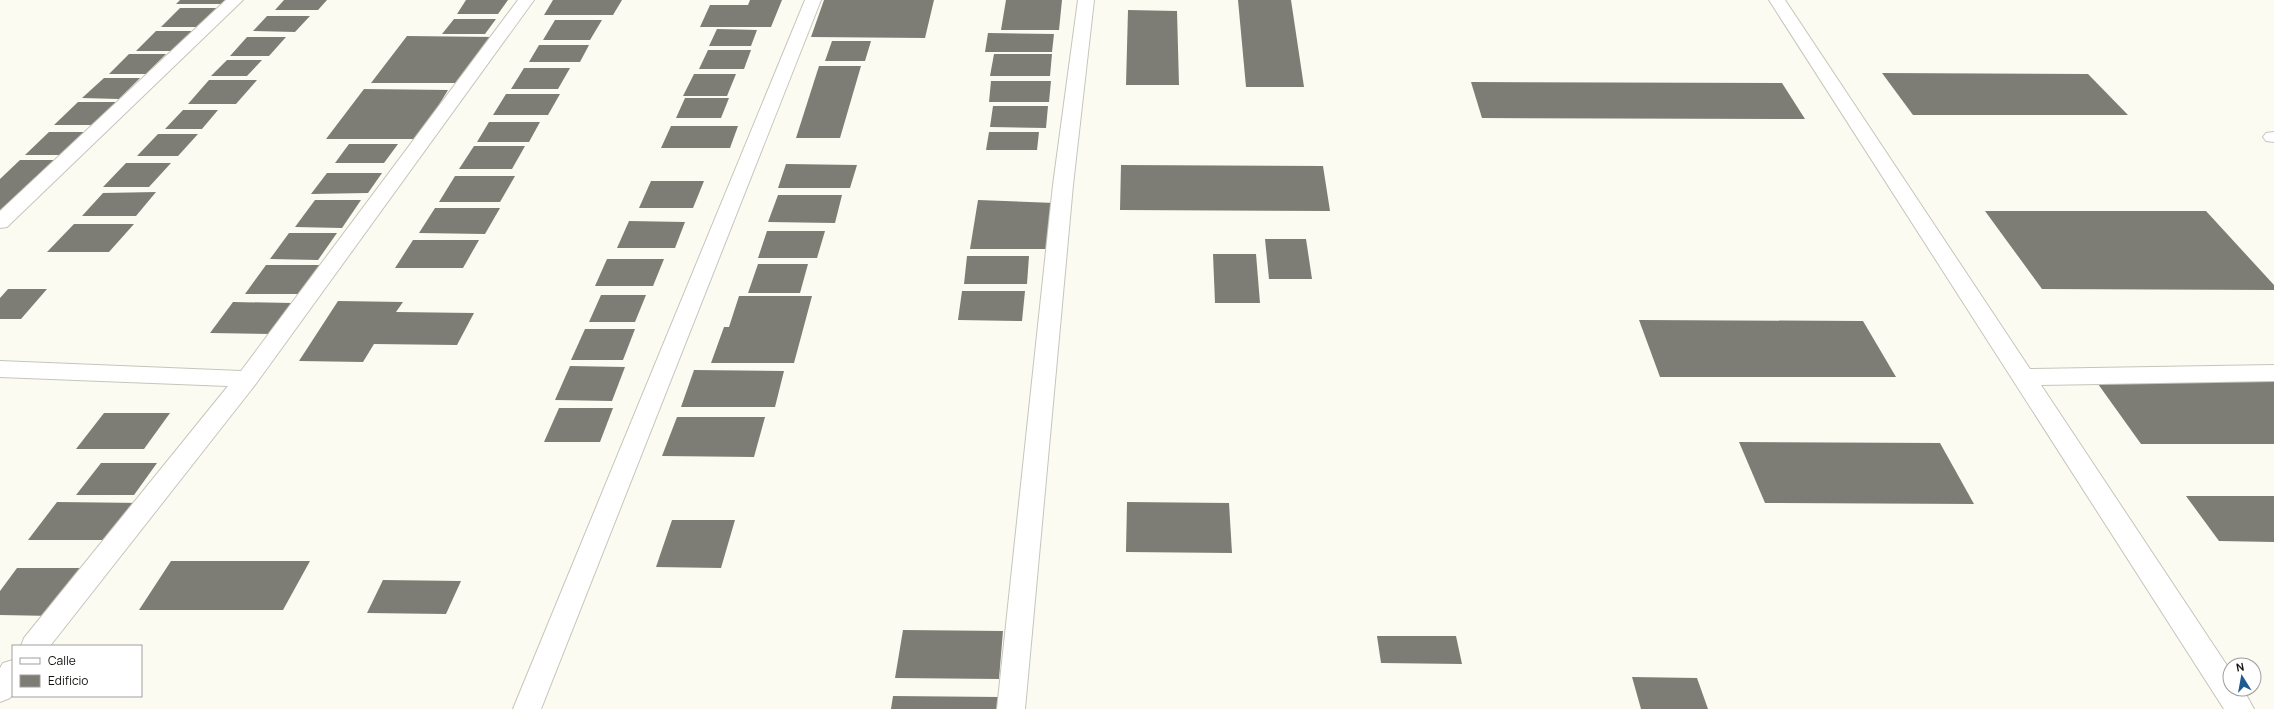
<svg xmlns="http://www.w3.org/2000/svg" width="2274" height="709" font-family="Manrope,sans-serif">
<rect width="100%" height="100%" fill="#fcfbf2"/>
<g fill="#7e7d75">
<polygon points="180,0 227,0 223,4 176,4"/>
<polygon points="284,0 327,0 318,10 275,10"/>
<polygon points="466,0 508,0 498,14 457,14"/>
<polygon points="553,0 622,0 613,15 544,15"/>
<polygon points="750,0 782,0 771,27 700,27 710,5 748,5"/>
<polygon points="824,0 934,0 925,38 811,37"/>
<polygon points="1006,0 1062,0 1059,30 1001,30"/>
<polygon points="1238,0 1291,0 1304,87 1246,87"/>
<polygon points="180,8 219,8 200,27 161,27"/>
<polygon points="1128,10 1177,11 1179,85 1126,85"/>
<polygon points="267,16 310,16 295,32 253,31"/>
<polygon points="454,19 496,19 485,34 442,34"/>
<polygon points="555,20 602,20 590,40 543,40"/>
<polygon points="717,29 757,30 751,46 709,46"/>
<polygon points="156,31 192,31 172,51 136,51"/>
<polygon points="988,33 1054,34 1052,52 985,52"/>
<polygon points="407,36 494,37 456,83 371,83"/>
<polygon points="247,37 286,37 269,56 230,56"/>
<polygon points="832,41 871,41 865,61 825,61"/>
<polygon points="539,45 589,45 580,62 529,62"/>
<polygon points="708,50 751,50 744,69 699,69"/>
<polygon points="129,54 166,54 146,74 109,74"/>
<polygon points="994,54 1052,54 1050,76 990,76"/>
<polygon points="227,60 262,60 247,76 211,76"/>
<polygon points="819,66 861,66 840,138 796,138"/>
<polygon points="524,68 570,68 558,89 511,89"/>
<polygon points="1882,73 2088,74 2128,115 1913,115"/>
<polygon points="694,74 736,74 727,96 683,96"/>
<polygon points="104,78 140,78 119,99 82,98"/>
<polygon points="209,80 257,80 236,104 188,104"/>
<polygon points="991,81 1051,81 1049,102 989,102"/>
<polygon points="1471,82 1782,83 1805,119 1482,118"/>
<polygon points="364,89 448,90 418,139 326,139"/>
<polygon points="506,94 560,94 548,115 493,115"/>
<polygon points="685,98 729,98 721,118 676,118"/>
<polygon points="78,102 116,102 93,125 54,125"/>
<polygon points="993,106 1048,106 1046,128 990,127"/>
<polygon points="183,110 218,110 202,129 165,129"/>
<polygon points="489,122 540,122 529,142 477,142"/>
<polygon points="671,126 738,126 730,148 661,148"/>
<polygon points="49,132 86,132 63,155 25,155"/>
<polygon points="989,132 1039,132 1037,150 986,150"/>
<polygon points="158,134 198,134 178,156 137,156"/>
<polygon points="349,144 398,144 384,163 335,163"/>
<polygon points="474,146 525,146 512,169 459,169"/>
<polygon points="20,160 60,160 9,211 0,211 0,179"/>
<polygon points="126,163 171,163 149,187 103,187"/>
<polygon points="786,164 857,165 850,188 778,188"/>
<polygon points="1121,165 1323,166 1330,211 1120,210"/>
<polygon points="327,173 382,173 368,193 311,194"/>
<polygon points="455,176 515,176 500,202 439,202"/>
<polygon points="651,181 704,181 693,208 639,208"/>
<polygon points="156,192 136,216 82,216 103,193"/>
<polygon points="778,195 842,195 835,223 768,222"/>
<polygon points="315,200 361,200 342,228 295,227"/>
<polygon points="978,200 1055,203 1046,249 970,249"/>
<polygon points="435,208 500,208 485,234 419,233"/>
<polygon points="1985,211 2206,211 2274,285 2274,290 2042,289"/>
<polygon points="629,221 685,222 675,248 617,248"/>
<polygon points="74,224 134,224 109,252 47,252"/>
<polygon points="767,231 825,231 817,258 758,258"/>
<polygon points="289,233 337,233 318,260 270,259"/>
<polygon points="1265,239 1306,239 1312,279 1269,279"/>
<polygon points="413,240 479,240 463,268 395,268"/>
<polygon points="1213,254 1256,254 1260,303 1215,303"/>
<polygon points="967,256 1029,256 1027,284 964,284"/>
<polygon points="607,259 664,259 653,286 595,286"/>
<polygon points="758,264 808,264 800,293 748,293"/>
<polygon points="266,265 322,265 301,294 245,294"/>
<polygon points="8,289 47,289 21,319 0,319 0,298"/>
<polygon points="962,291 1025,291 1022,321 958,320"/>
<polygon points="601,295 646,295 635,322 589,322"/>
<polygon points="739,296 812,296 794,363 711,363 724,327 729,327"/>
<polygon points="338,301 403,302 396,312 474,313 457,345 374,344 363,362 299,361"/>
<polygon points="233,302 292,303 271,334 210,333"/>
<polygon points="1639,320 1863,321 1896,377 1660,377"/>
<polygon points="585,329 635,329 623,360 571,360"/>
<polygon points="570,366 625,367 612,401 555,400"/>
<polygon points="694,370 784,371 775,407 681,407"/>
<polygon points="2093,377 2274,378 2274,444 2141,444"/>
<polygon points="559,408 613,408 600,442 544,442"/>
<polygon points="104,413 170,413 144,449 76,449"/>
<polygon points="677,417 765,417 754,457 662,456"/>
<polygon points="1739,442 1940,443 1974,504 1765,503"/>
<polygon points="101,463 157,463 134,495 76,495"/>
<polygon points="2186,496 2274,496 2274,542 2219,541"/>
<polygon points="57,502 143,503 113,540 28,540"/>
<polygon points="1127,502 1229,503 1232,553 1126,552"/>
<polygon points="672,520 735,520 721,568 656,567"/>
<polygon points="171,561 310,561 283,610 139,610"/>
<polygon points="17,568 87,568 53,616 0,615 0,591"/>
<polygon points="383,580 461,581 446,614 367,613"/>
<polygon points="903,630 1003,631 999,679 895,678"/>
<polygon points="1377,636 1456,636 1462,664 1381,663"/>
<polygon points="1632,677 1697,678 1708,709 1641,709"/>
<polygon points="893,696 1000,697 999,709 891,709"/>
</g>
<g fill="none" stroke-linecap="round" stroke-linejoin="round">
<g stroke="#c6c5bc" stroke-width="2">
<g id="minor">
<polygon points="226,0 243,0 7,227 0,228 0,211"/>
<polygon points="518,0 534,0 255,385 50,646 21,646 24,638 228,386 0,377 0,361 241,371"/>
<polygon points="805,0 821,0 541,709 513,709"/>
<polygon points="1078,0 1094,0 1073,185 1025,709 997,709 1053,185"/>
<polygon points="1769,0 1785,0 2030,369 2274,365 2274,381 2041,385 2230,670 2230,689 2243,689 2254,709 2224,709"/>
<polygon points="2274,132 2274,142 2266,141 2263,137 2266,133"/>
<polygon points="13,660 13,694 10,698 0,702 0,668 3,663"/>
</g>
</g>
<use href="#minor" fill="#fff" fill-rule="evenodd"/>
</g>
<rect x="12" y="645" width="130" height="52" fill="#ffffff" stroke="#a09f9e"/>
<rect x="20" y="658" width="20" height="6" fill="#ffffff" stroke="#a09f9e"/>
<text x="48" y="665" font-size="12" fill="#11100d">Calle</text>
<rect x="20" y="675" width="20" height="12" fill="#7e7d75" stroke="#a09f9e"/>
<text x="48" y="685" font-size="12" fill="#11100d">Edificio</text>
<g transform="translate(2242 677) rotate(349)"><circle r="19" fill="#ffffff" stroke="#a09f9e"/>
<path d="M0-3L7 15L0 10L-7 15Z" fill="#1e5b91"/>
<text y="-6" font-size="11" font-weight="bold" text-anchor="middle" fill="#11100d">N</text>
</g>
</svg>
